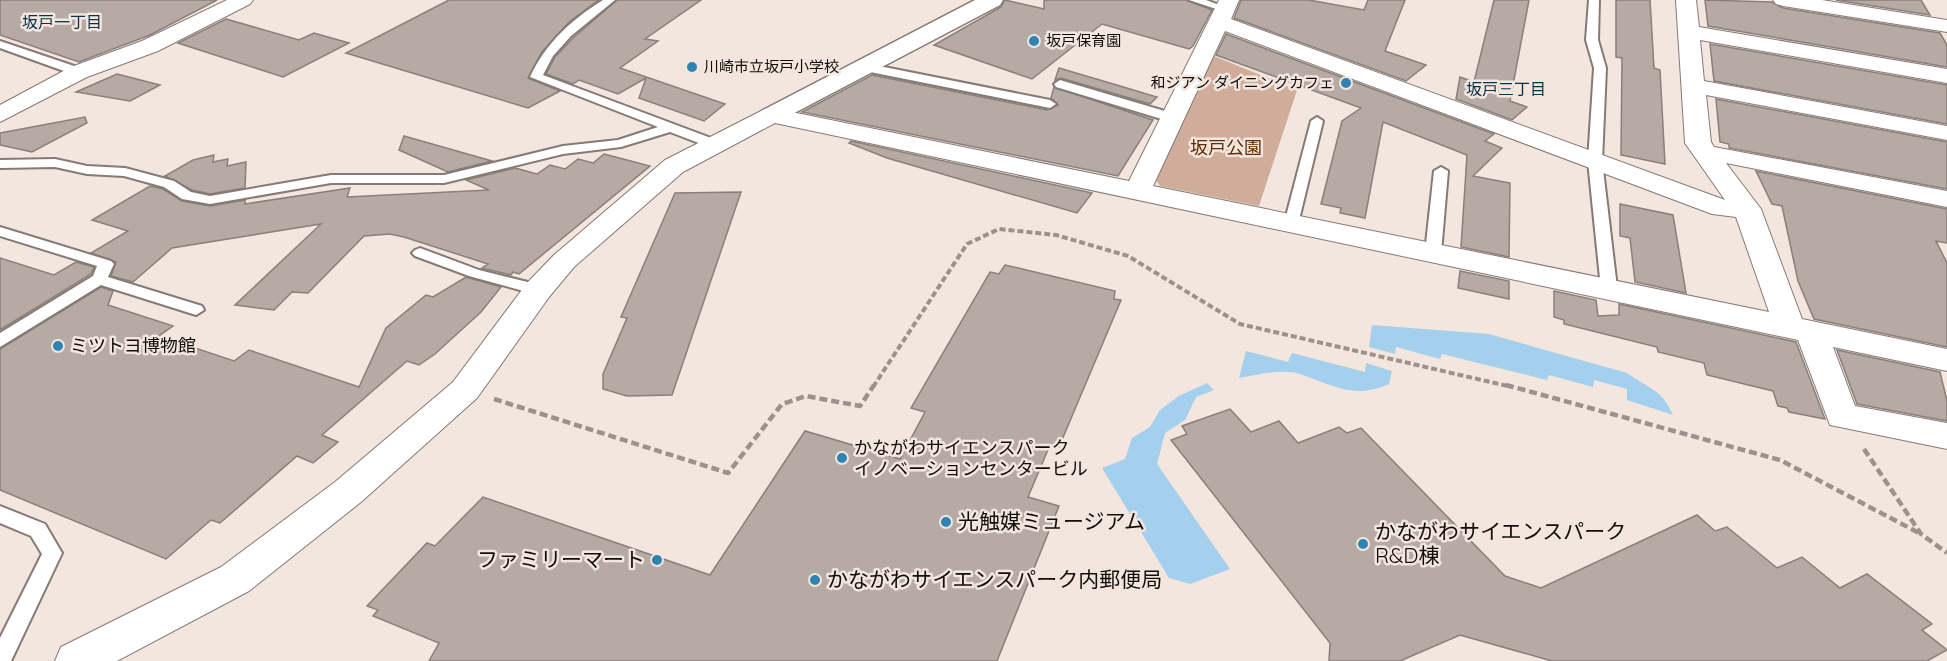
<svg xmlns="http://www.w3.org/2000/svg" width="1947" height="661" font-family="Quicksand,'Noto Sans JP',sans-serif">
<rect width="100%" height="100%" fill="#f2e6df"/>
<polygon fill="#cfad9a" points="1214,56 1297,90 1259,206 1160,186 1155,179"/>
<g fill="#a4d0ed">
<path d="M 1372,325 L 1489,334 L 1627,373 C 1649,389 1662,389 1673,415 L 1627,400 L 1627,389 L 1594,380 L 1593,387 L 1549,375 L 1547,380 L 1442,354 L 1440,359 L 1396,347 L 1395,354 L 1369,347 Z"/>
<path d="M 1246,351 L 1288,362 L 1292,353 L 1365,372 L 1366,363 L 1392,371 L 1389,384 C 1353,400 1333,385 1300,374 C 1281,368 1258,375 1239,378 Z"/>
<polygon points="1207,383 1214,390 1196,397 1185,420 1165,433 1157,464 1230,569 1190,584 1169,578 1102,468 1125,459 1132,438 1150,427 1160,410 1179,396"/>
</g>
<g fill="#b5aaa4" stroke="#8a7f79" stroke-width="1.5">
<polygon points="0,0 217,0 150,35 79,62 0,35"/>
<polygon points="449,0 599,0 569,22 542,52 528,78 560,91 528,108 346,53"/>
<polygon points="617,0 701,0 645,39 658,41 620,68 725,104 704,121 639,98 646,78 618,94 579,80 573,84 546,74 555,57 573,38"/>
<polygon points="1005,0 1044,9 1044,0 1187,0 1212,10 1193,46 1189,49 1102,24 1032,79 934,45 1001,7"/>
<polygon points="1241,0 1309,0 1364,10 1368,0 1405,0 1385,51 1426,65 1406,81 1234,18"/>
<polygon points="1494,0 1529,0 1510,101 1527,107 1512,120 1456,99 1460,77 1474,82"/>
<polygon points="1616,0 1650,0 1654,68 1660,70 1665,164 1621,155 1622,58 1616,57"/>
<polygon points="1705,0 1772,2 1783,8 1940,33 1947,45 1947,67 1708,26"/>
<polygon points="1836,0 1921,0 1930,15"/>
<polygon points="226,19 299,40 314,33 349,43 283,77 178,43"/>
<polygon points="1226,34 1494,134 1485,141 1502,148 1473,176 1510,183 1509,257 1461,247 1467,155 1383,122 1365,218 1340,213 1341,208 1321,204 1342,121 1361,108 1216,55"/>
<polygon points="1710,44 1947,85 1947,124 1714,81"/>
<polygon points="1059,68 1120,86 1157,97 1150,104 1061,78 1055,80"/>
<polygon points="117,74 160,85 130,101 76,92"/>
<polygon points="872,75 1047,110 1058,105 1051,98 1054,87 1153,120 1118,176 802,112"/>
<polygon points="1716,99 1947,142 1947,189 1729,148 1729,144 1720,142"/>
<polygon points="85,117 87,123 32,152 0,145 0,133"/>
<polygon points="404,136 492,161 448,172 399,150"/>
<polygon points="851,141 1092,193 1077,213 887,158 849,143"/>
<polygon points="604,154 650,166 519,274 513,272 511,275 482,268 488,264 404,237 390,234 364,236 308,293 292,292 274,310 235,305 321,224 172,248 133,282 111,276 116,262 91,253 128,231 92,220 150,186 163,189 182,201 210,206 245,200 245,204 350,188 347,197 489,190 466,180 515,168 537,174 550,165 565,169 578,159 593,163"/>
<polygon points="214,155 213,162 228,159 227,166 246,162 245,188 210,194 192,190 165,176 193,160"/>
<polygon points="1756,171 1947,209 1947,243 1936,241 1947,263 1947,347 1814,319 1798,281 1782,206 1772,204"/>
<polygon points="741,192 672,395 627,396 603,389 603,374 627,318 621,317 675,193"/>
<polygon points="1620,204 1673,215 1686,293 1635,282 1630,238 1620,236"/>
<polygon points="0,258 54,275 76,262 94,267 91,274 0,330"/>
<polygon points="1005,265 1115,291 1114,299 1121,300 1059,447 1050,445 1028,497 1059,506 997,661 429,661 439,643 373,616 378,610 367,606 427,543 435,546 483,497 710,575 805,431 900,459 925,412 911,408 990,272 999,274"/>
<polygon points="1460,271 1509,281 1509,299 1458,288"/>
<polygon points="466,277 501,287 481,312 435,354 419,365 407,361 322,435 338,442 313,463 297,456 220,523 211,520 166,559 0,490 0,349 101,287 113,291 108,305 173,326 159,336 234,361 249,350 359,387 386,328 426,295 433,297"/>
<polygon points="1554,291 1596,300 1598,316 1619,315 1619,304 1796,342 1825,419 1789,412 1787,408 1778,406 1773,391 1707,375 1704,363 1658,352 1657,347 1564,324 1564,320 1554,317"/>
<polygon points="1837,350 1940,372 1947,401 1947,421 1857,404"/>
<polygon points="1230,409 1251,432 1279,421 1298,443 1339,427 1347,433 1361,428 1505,576 1541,588 1697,515 1715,531 1727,527 1777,568 1802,557 1840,588 1867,574 1932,624 1922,630 1947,650 1927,661 1552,661 1460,635 1400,661 1329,661 1330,643 1171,440 1187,434 1182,426"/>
</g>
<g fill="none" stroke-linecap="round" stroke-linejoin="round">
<g stroke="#857a74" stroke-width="4">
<g id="service">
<path d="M 603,0 L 615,0 L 571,36 L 553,56 L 543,75 L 719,141 L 719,147 L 709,147 L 670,132 L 621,147 L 563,154 L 444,183 L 331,183 L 210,204 L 182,199 L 164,187 L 124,176 L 87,174 L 55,167 L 0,168 L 0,160 L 55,159 L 87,166 L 125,168 L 174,181 L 191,192 L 210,196 L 331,175 L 444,175 L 563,146 L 618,140 L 658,127 L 530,77 C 545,44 572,19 603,0 Z"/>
<polygon points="1189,0 1206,0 1230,9 1225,12"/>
<polygon points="1589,0 1599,0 1598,40 1606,68 1602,161 1617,288 1609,293 1601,288 1588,161 1594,68 1586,40"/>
<polygon points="0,41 83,69 85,72 75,75 0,48"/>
<polygon points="864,63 1050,100 1056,104 1050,108 860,70 860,64"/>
<polygon points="1060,80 1178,115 1179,118 1173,122 1168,121 1056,87 1054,84"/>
<polygon points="1317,117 1323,121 1298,224 1291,228 1286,227 1284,224 1311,121"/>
<polygon points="1441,167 1448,171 1441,253 1433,258 1425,253 1434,171"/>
<polygon points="0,227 111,261 114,264 108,277 202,306 204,310 196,315 101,285 0,347 0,333 93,276 97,266 0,236"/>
<polygon points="420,248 479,270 544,286 546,290 538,295 469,276 415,256 412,253 415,250"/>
<polygon points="0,506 45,524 62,553 11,661 0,661 0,638 42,554 31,536 0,523"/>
</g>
</g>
<g stroke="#857a74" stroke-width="2">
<g id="minor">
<polygon points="227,0 253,0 250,4 158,51 87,77 0,122 0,105 71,67 142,41"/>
<path d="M 1219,0 L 1239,0 L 1231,19 L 1725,200 L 1685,143 L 1676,0 L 1696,0 L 1699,27 L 1947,69 L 1947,83 L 1700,40 L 1704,81 L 1947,126 L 1947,140 L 1706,95 L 1711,142 L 1714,147 L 1947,191 L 1947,207 L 1726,163 L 1761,209 L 1802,319 L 1947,349 L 1947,371 L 1833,347 L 1855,406 L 1947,423 L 1947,449 L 1830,425 L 1798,340 L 775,123 L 683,172 L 574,267 L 549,297 L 477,398 L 361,502 L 249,591 L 117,661 L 55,661 L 61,647 L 221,567 L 335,482 L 453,382 L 527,283 L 554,255 L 665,160 L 763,110 L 772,108 L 1129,181 ZM 1225,31 L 1712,214 L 1736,217 L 1769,312 L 1153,186 Z"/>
<polygon points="1773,0 1822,0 1947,20 1947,32 1783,6 1776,4"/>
</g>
</g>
<g stroke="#857a74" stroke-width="3">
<polygon id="tertiary" points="975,0 1003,0 1000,5 781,120 772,123 763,120 759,115 763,110"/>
</g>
<polyline stroke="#9b928d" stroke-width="4" stroke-dasharray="6 3" stroke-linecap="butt" points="873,387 967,244 999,229 1056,235 1128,256 1240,324 1512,387"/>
<g stroke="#9b928d" stroke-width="4.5" stroke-dasharray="8 4" stroke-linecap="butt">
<polyline points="1506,385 1780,460 1921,534"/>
<polyline points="494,399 728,473 782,404 806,396 860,406 874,385"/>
<polyline points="1864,449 1921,534 1947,553"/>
</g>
<use href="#service" fill="#fff" fill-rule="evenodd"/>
<use href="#minor" fill="#fff" fill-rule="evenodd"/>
<use href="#tertiary" fill="#fff" fill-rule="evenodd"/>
</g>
<g fill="#2f83b3" stroke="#f2e6df" stroke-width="2">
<circle cx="1034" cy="41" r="6"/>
<circle cx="692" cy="67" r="6"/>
<circle cx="1346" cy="83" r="6"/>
<circle cx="58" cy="346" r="6"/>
<circle cx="842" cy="458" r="6"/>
<circle cx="946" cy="522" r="6"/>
<circle cx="1363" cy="544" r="6"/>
<circle cx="657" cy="560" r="6"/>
<circle cx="815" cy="580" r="6"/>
</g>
<g text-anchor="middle" stroke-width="5" stroke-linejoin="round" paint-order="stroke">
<g font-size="15" fill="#100d0a" stroke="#f2e6df" text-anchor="start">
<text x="1046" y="46">坂戸保育園</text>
<text x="704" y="72">川崎市立坂戸小学校</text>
<text x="1334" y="88" text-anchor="end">和ジアン ダイニングカフェ</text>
</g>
<g font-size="16" fill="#083248" stroke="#f2e6df">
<text x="62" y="28">坂戸一丁目</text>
<text x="1506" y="95">坂戸三丁目</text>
</g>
<g font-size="18" fill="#612c02" stroke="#f2e6df">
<text x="1226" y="154">坂戸公園</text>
</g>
<g font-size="18" fill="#100d0a" stroke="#f2e6df" text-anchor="start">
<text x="70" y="352">ミツトヨ博物館</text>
<text x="854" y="454">かながわサイエンスパーク<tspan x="854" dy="21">イノベーションセンタービル</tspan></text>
</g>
<g font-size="21" fill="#100d0a" stroke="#f2e6df" text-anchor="start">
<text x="958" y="529">光触媒ミュージアム</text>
<text x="1375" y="539">かながわサイエンスパーク<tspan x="1375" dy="24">R&amp;D棟</tspan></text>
<text x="645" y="567" text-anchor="end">ファミリーマート</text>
<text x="827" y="587">かながわサイエンスパーク内郵便局</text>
</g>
</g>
</svg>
